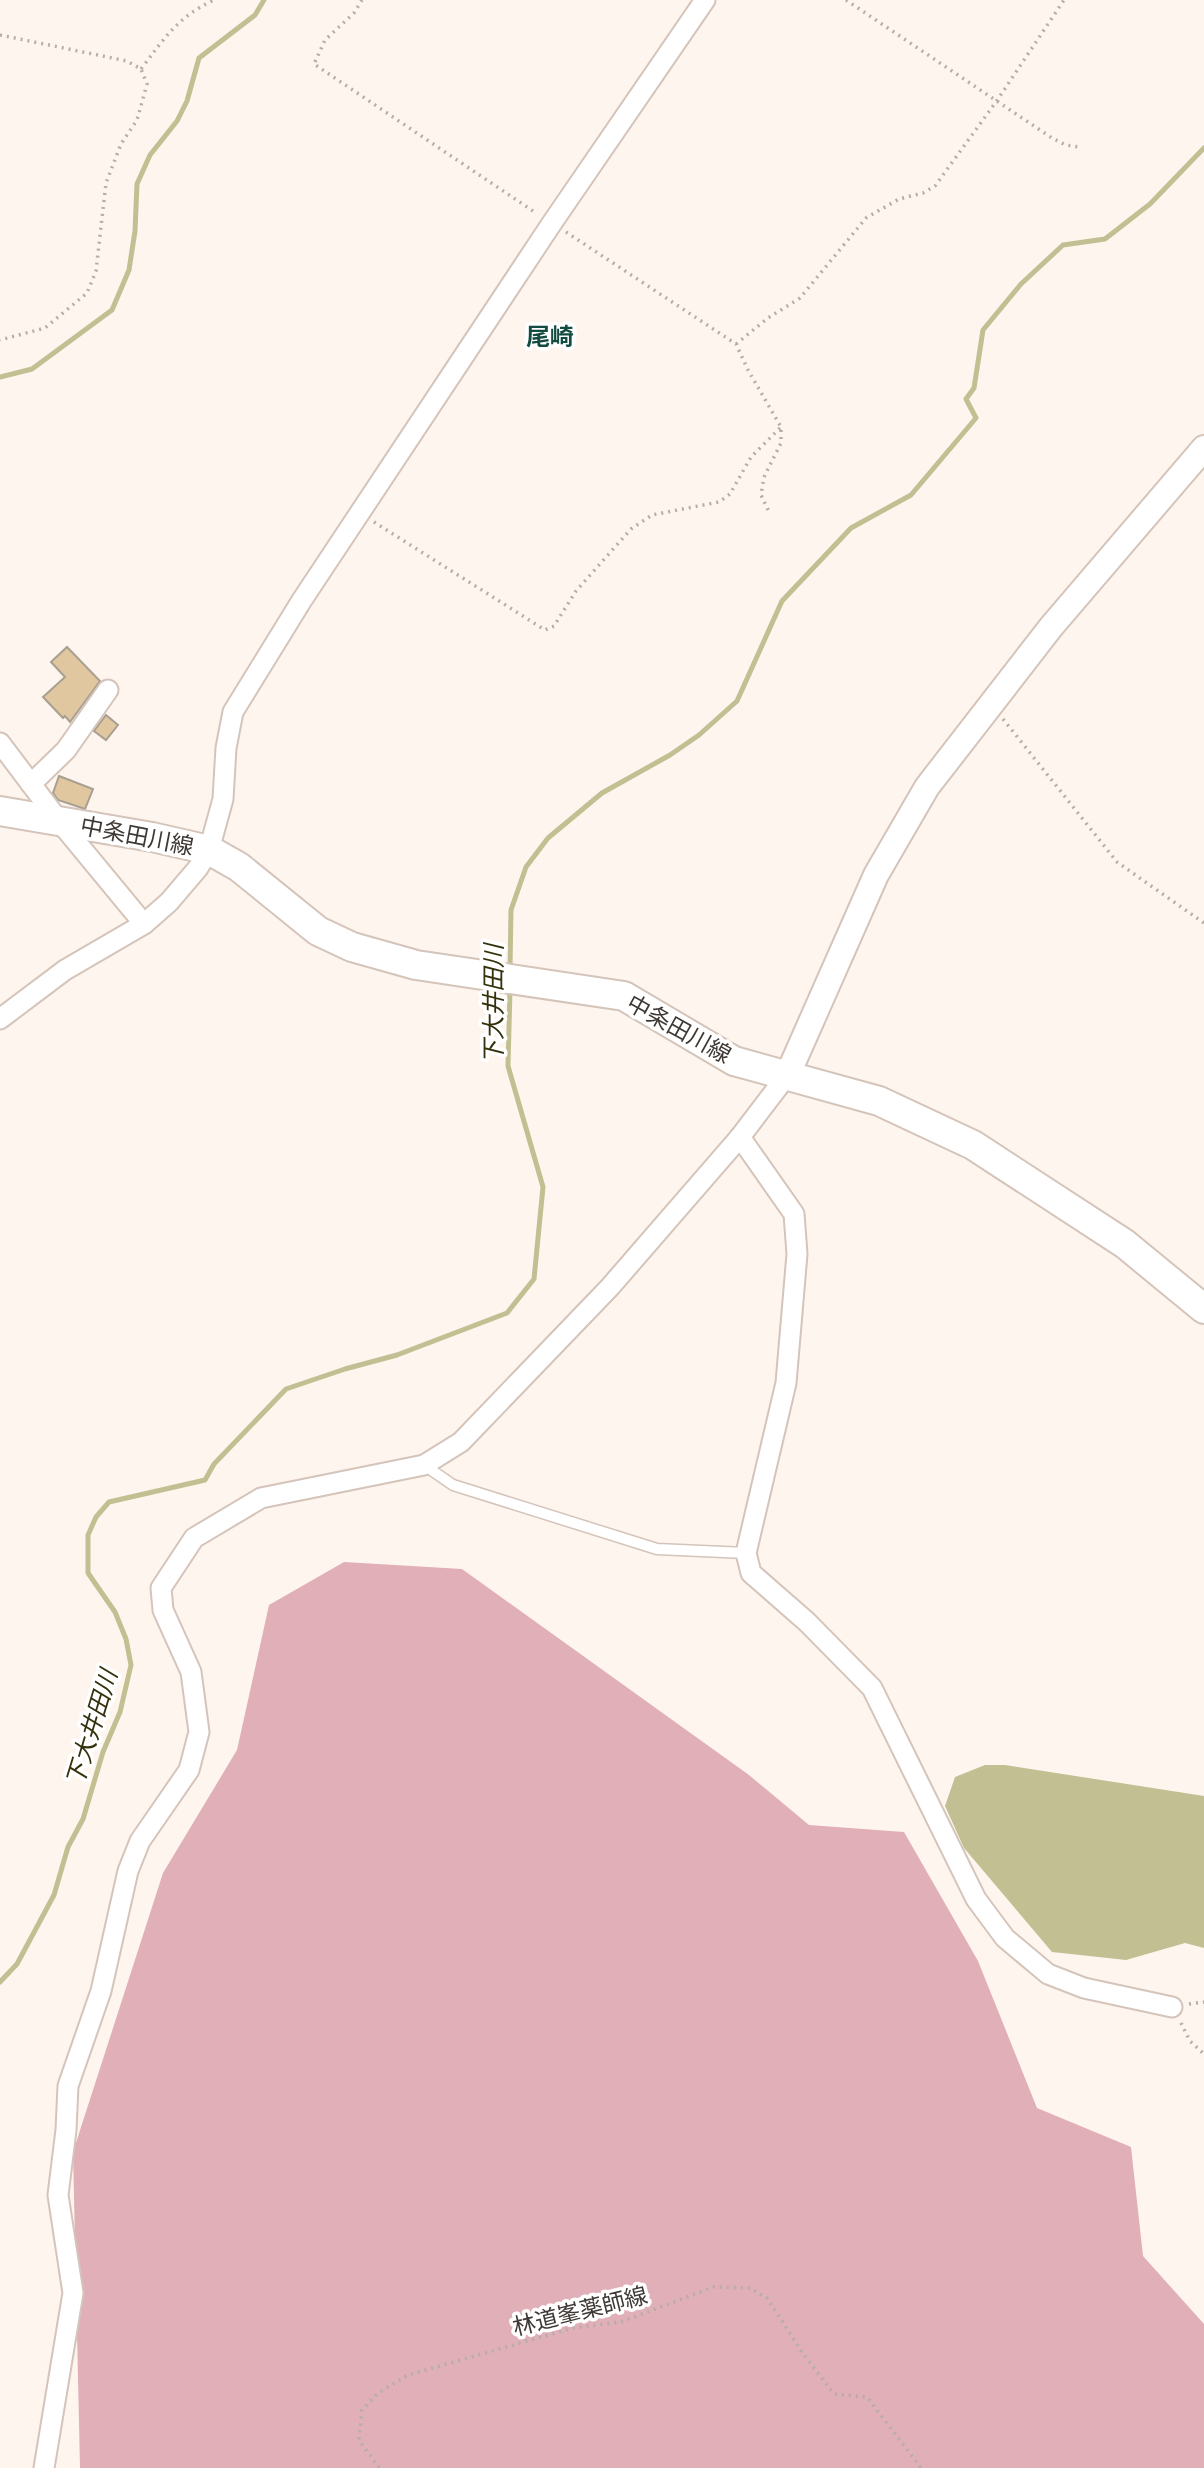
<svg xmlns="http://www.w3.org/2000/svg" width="1204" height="2468" font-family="Karla,'Noto Sans JP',sans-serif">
<rect width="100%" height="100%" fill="#fff5ef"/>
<polygon fill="#e1afb8" points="344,1562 462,1569 749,1775 809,1825 904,1832 978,1961 1037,2108 1131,2147 1143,2256 1204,2324 1204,2468 80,2468 73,2152 163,1873 237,1750 269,1605"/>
<polygon fill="#c2bf92" points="985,1765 1005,1765 1204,1796 1204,1948 1185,1943 1126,1960 1052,1952 964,1848 945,1806 955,1777"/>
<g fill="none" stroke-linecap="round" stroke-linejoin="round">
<g stroke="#c2bf92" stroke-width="5">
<polyline points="0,377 32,369 112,310 129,270 135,231 137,184 150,155 177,121 187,101 199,58 255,15 264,0"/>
<polyline points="510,969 511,910 526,867 548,838 602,793 670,755 699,735 737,701 782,601 851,528 911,495 976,418 966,399 974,388 983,330 1021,284 1063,245 1105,239 1150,204 1204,148"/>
<polyline points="0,1982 17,1964 54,1895 68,1847 83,1819 103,1752 120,1712 131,1665 126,1639 115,1612 88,1573 88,1535 96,1517 109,1502 205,1480 214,1464 286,1389 345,1369 397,1355 507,1313 534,1279 543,1187 508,1066 510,989"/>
</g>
</g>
<g fill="#e0c79f" stroke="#a89f91" stroke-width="2">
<polygon points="67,647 100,681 70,722 65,716 63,718 43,697 65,677 51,662"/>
<polygon points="106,715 118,725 106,740 94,731"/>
<polygon points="59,776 93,789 85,809 58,800 53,793"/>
</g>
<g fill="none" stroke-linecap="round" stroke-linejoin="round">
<g stroke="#d4c4ba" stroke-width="13">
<polyline id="service" points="424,1465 453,1485 657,1549 746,1553"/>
</g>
<g stroke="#d4c4ba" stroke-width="23">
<g id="minor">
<polyline points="0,743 59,821 144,924"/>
<polyline points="31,784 66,750 108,690"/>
<polyline points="0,1019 65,970 144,924 169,902 198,868 209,850 223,799 226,748 233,712 302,600 552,223 705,0"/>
<polyline points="740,1137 794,1214 797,1254 786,1383 746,1553 751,1573 807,1622 872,1688 976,1899 1005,1938 1048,1974 1084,1988 1172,2007"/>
<polyline points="44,2468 73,2293 58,2195 66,2130 68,2086 101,1991 128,1871 140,1841 189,1770 199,1732 191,1672 163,1610 161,1588 194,1538 261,1498 424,1465 461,1442 610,1287 740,1137 788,1074"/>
</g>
</g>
<g stroke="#d4c4ba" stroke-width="28">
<polyline id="tertiary" points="788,1074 876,875 927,787 1051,627 1204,448"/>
</g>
<g stroke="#d4c4ba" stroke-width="32">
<polyline id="secondary" points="0,811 152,837 209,850 239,867 318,931 352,947 416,965 624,996 734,1061 879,1101 973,1145 1125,1244 1204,1309"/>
</g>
<g stroke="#b5ada8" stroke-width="3.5" stroke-dasharray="2 5" stroke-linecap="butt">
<polyline points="362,0 354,13 325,40 314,64 536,213"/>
<polyline points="846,0 1052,138 1066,145 1079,147"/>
<polyline points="0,35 127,61 141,69 147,84 137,120 121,144 106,183 96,271 87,293 45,328 0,340"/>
<path d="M 141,69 C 164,39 177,17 214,0"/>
<polyline points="566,232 736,344 748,370 781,427 781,443 764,477 761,495 770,514"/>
<polyline points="736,344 768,318 800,298 866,218 899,199 923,193 935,186 998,99 1064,0"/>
<polyline points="374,522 545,630 554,626 576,591 631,529 652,515 719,502 730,494 751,457 780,428"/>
<polyline points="1003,719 1117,862 1204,923"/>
<polyline points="1189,2004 1204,2002"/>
<polyline points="1181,2023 1190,2041 1204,2054"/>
<polyline points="379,2468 359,2440 362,2410 378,2393 408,2375 573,2328 621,2322 713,2287 750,2288 767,2298 804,2355 834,2394 867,2397 921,2468"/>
</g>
<use href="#service" stroke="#fff" stroke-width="10"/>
<use href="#minor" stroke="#fff" stroke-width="19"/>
<use href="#tertiary" stroke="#fff" stroke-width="24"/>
<use href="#secondary" stroke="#fff" stroke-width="28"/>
</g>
<g text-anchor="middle" stroke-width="7" stroke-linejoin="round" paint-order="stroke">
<g font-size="23" fill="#3f3935" stroke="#fff">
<text transform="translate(137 836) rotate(11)" y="8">中条田川線</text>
<text transform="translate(679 1029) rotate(29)" y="8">中条田川線</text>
<text transform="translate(580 2311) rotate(-14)" y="8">林道峯薬師線</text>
</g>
<g font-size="24" font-weight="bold" fill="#134b41" stroke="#fff">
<text x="550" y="345">尾崎</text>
</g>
<g font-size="24" font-style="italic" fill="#34310c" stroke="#fff">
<text transform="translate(494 1004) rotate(-90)" y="8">下大井田川</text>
<text transform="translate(92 1728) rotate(-73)" y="8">下大井田川</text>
</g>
</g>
</svg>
